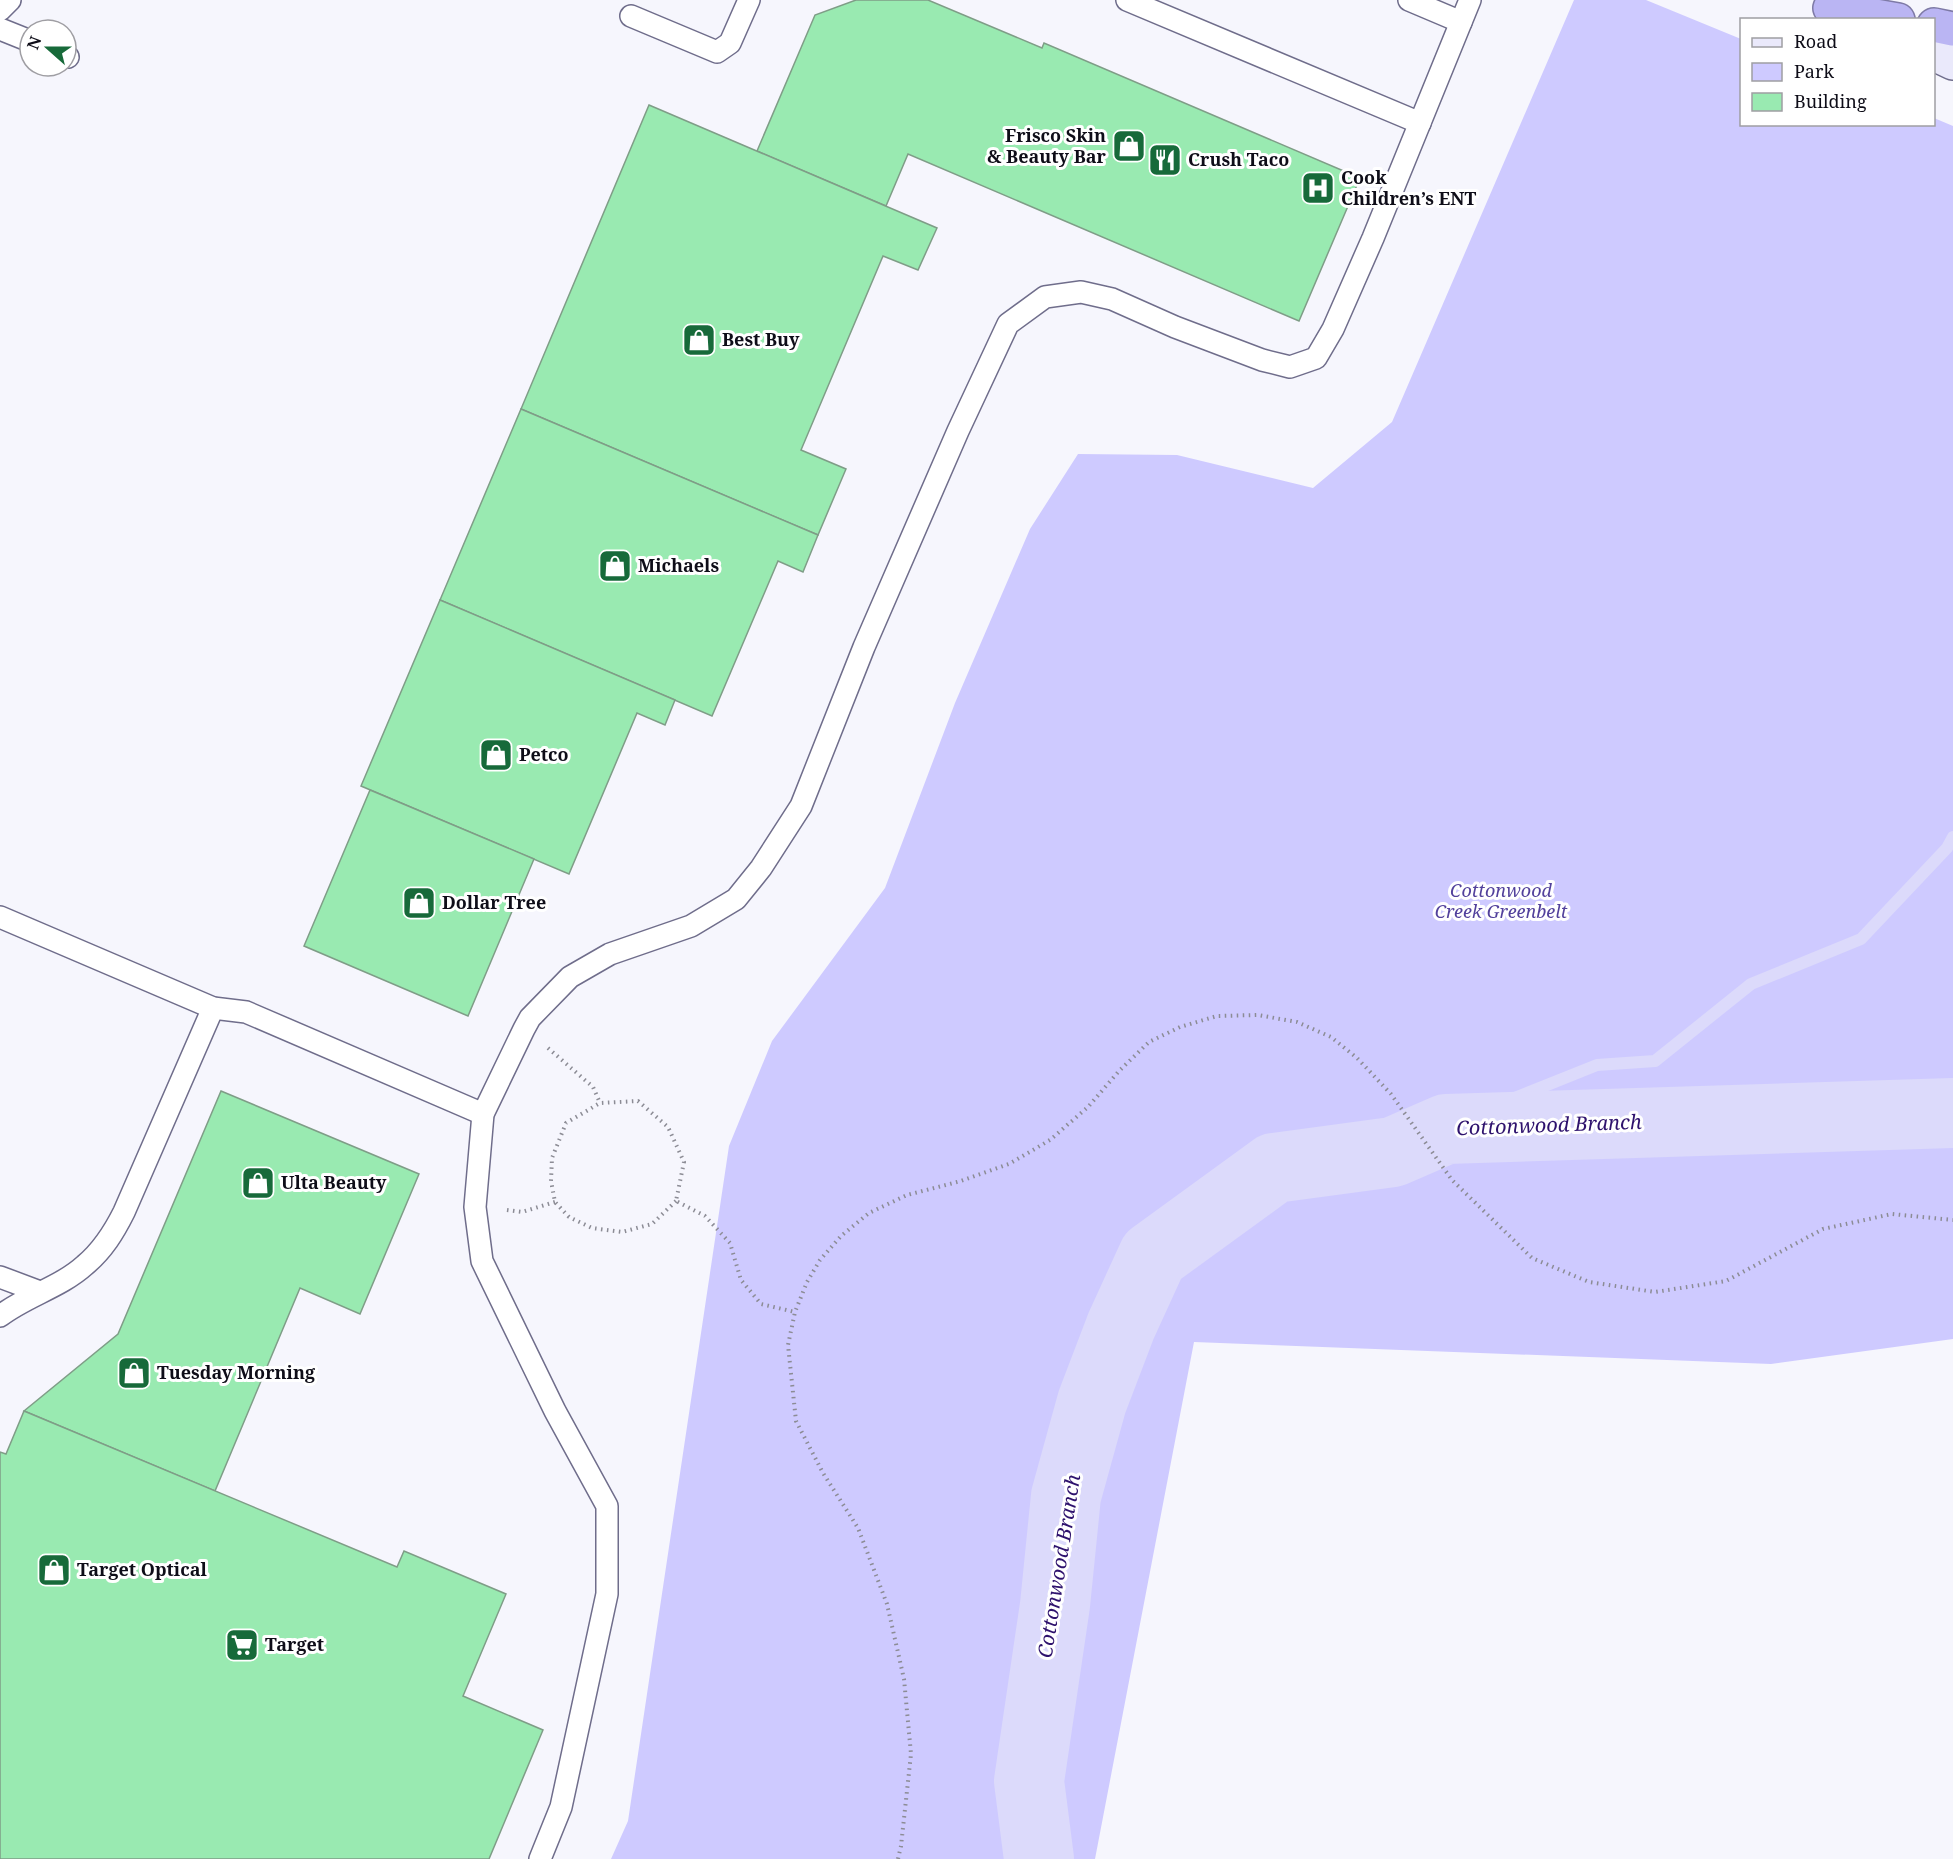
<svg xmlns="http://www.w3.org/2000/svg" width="1953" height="1859" font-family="'Noto Serif',serif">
<rect width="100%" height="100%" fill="#f6f6fd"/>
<polygon fill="#cecaff" points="1574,0 1646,0 1741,39 1742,124 1934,124 1934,118 1953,126 1953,1339 1771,1364 1194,1342 1095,1859 611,1859 628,1821 729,1146 772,1041 885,888 955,703 1030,529 1078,454 1177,455 1313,488 1392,422"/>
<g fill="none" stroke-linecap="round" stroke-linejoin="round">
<polyline stroke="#dcdafb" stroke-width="12" points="1446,1129 1512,1099 1597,1065 1655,1061 1751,984 1861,939 1947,848 1953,837"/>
<polyline stroke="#dcdafb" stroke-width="70" points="1039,1859 1029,1781 1055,1605 1066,1496 1092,1402 1121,1326 1153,1256 1274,1168 1393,1152 1446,1129 1953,1113"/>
</g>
<g fill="#99eab1" stroke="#7f9d87" stroke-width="1.5">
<polygon points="856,0 928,0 1042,48 1044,43 1360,178 1299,321 908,154 886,206 757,151 815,15"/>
<polygon points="649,105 937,228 918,270 883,256 801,450 846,469 818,535 521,409"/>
<polygon points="521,409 818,535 803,572 778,561 712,716 440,600"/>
<polygon points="440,600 675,700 665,725 637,713 569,874 361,786"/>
<polygon points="370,790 534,859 468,1016 304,946"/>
<polygon points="221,1091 419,1174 360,1314 300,1288 215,1491 24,1411 118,1334"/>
<polygon points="24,1411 397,1567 404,1551 506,1594 463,1696 543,1730 489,1859 0,1859 0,1452 6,1454"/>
</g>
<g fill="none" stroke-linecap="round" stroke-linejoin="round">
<g stroke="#6f6d8b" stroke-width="24">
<g id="service">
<polyline points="1127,0 1420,123"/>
<polyline points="1409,0 1461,22"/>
<polyline points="0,10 10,0"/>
<polyline points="631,16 717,52 730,43 749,0"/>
<polyline points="0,29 30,41"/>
<polyline points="66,56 68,57"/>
<polyline points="0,917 213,1008 246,1012 483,1114"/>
<polyline points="0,1277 40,1292"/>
<path d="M 0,1316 C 26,1296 61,1287 85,1265 C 103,1250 114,1232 124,1212 L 213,1008"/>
<polyline points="540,1859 561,1807 607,1594 607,1506 555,1411 482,1261 475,1207 483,1114 524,1029 530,1018 570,977 610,954 691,926 736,899 761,868 801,806 864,647 958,431 1008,324 1045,297 1081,292 1112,299 1175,327 1262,360 1290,367 1316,358 1333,329 1373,238 1470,0"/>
</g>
</g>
<g stroke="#6f6d8b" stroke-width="36">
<polyline id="secondary" points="1934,54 1953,63"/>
</g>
<g stroke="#7e7aa6" stroke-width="36">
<g id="motorway">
<polyline points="1830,8 1898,20"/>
<polyline points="1934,25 1953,29"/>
</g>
</g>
<g stroke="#8c8c95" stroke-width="4" stroke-dasharray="1.5 4.5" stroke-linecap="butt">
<polyline points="548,1048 593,1087 600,1103"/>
<polyline points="676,1201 652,1224 622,1232 592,1228 569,1217 555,1202 551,1181 552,1158 566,1123 600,1103 638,1101 668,1127 684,1162 676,1201 705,1216 730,1243 741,1280 761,1304 795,1312"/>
<polyline points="507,1210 522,1212 555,1202"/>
<polyline points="898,1859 901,1846 911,1754 904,1679 887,1604 858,1528 823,1473 796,1421 788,1345 795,1312 807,1282 820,1260 841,1236 869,1213 907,1195 961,1181 1009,1164 1050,1140 1088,1107 1119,1071 1149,1042 1180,1027 1217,1016 1258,1015 1297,1022 1331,1037 1357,1058 1391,1094 1452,1180 1532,1258 1589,1282 1655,1292 1726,1281 1823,1229 1892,1214 1953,1220"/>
</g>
<use href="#service" stroke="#fff" stroke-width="21"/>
<use href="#secondary" stroke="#eae9fb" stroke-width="33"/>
<use href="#motorway" stroke="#bab5f3" stroke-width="33"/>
</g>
<defs>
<g id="shop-square" transform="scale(1.725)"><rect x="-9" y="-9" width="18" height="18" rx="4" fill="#176a3a" stroke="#fff"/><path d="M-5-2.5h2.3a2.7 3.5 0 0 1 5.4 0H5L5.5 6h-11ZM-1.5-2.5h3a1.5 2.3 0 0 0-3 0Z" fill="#fff"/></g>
<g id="restaurant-square" transform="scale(1.725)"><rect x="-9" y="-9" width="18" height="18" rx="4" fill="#176a3a" stroke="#fff"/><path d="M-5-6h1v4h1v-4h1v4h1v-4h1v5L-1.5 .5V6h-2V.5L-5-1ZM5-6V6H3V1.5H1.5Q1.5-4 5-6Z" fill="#fff"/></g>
<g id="hospital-square" transform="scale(1.725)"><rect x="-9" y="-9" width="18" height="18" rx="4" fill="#176a3a" stroke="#fff"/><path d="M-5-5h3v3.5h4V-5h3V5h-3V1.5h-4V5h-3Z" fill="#fff"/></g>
<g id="supermarket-square" transform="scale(1.725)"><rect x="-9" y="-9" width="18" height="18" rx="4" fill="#176a3a" stroke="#fff"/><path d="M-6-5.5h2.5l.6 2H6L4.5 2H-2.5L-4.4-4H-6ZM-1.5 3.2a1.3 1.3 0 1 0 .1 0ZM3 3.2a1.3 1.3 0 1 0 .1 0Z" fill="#fff"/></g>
</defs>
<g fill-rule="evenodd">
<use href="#shop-square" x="1129" y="146"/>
<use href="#restaurant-square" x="1165" y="160"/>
<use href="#hospital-square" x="1318" y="188"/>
<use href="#shop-square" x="699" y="340"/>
<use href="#shop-square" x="615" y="566"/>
<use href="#shop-square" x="496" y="755"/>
<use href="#shop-square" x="419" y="903"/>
<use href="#shop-square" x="258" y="1183"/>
<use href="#shop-square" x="134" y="1373"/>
<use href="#shop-square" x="54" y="1570"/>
<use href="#supermarket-square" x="242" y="1645"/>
</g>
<g text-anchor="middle" stroke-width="6" stroke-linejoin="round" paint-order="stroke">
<g font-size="18" font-weight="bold" fill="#0e0d18" stroke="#fff" text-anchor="start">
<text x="1106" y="142" text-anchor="end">Frisco Skin<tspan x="1106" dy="21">&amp; Beauty Bar</tspan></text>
<text x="1188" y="166">Crush Taco</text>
<text x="1341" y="184">Cook<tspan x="1341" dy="21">Children’s ENT</tspan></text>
<text x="722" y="346">Best Buy</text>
<text x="638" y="572">Michaels</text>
<text x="519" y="761">Petco</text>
<text x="442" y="909">Dollar Tree</text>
<text x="281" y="1189">Ulta Beauty</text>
<text x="157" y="1379">Tuesday Morning</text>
<text x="77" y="1576">Target Optical</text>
<text x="265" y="1651">Target</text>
</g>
<g font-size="18" font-style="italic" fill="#52419c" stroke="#fff">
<text x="1501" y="897">Cottonwood<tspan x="1501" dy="21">Creek Greenbelt</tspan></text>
</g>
<g font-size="20" font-style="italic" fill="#2e126d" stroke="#fff">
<text transform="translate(1549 1125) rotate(-2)" y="7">Cottonwood Branch</text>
<text transform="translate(1059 1566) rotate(-81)" y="7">Cottonwood Branch</text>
</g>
</g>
<rect x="1740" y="18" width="195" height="108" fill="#ffffff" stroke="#9f9ea3" stroke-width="1.5"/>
<rect x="1752" y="38" width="30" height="9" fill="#eae9fb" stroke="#9f9ea3" stroke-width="1.5"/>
<text x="1794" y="48" font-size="18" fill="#0e0d18">Road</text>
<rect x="1752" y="63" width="30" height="18" fill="#cecaff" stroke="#9f9ea3" stroke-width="1.5"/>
<text x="1794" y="78" font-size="18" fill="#0e0d18">Park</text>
<rect x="1752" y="93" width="30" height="18" fill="#99eab1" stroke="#9f9ea3" stroke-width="1.5"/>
<text x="1794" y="108" font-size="18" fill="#0e0d18">Building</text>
<g transform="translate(48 48) rotate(291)"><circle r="28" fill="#ffffff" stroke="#9f9ea3" stroke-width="1.5"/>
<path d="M0-4.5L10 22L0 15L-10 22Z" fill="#176a3a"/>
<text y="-9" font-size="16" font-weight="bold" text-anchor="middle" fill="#0e0d18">N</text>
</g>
</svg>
